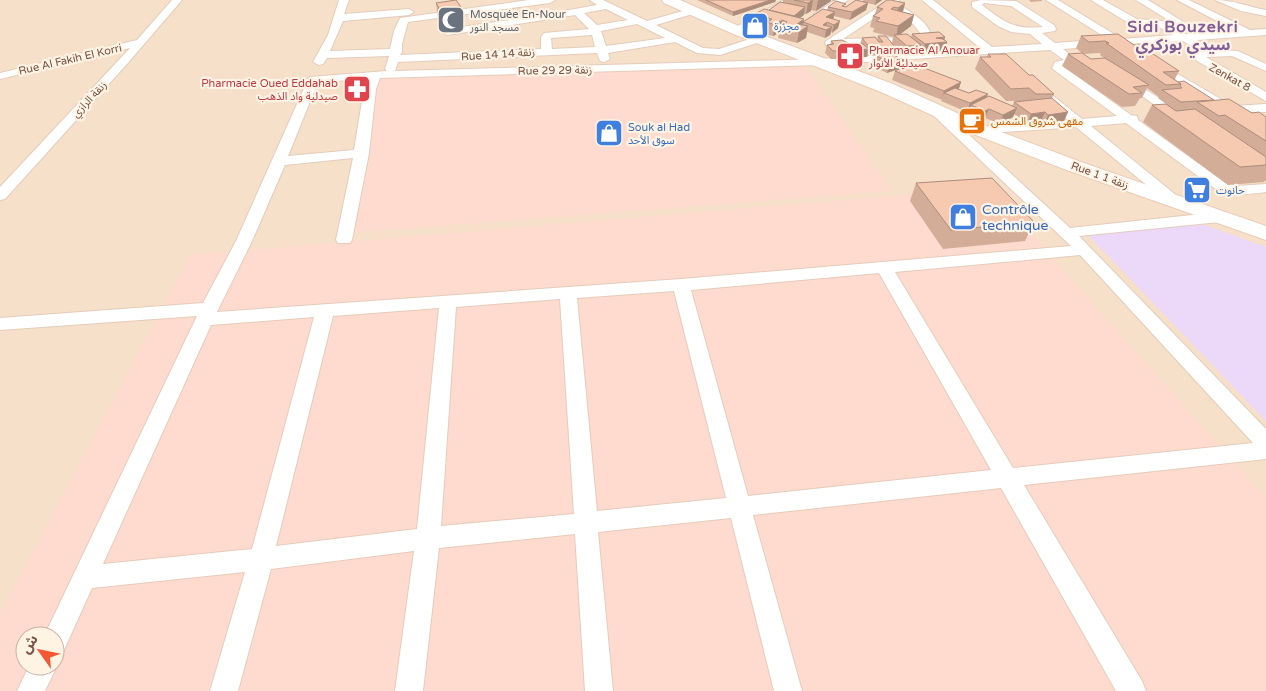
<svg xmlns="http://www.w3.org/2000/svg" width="1266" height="691" font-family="'Varela Round','Noto Sans Arabic',sans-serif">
<rect width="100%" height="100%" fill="#feefdc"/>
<path fill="#f6e0ca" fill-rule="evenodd" d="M 0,0 L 1266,0 L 1266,691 L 0,691 ZM 25,636 L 55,636 L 55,666 L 25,666 Z"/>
<g fill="#ffdbcf" fill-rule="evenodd">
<polygon points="805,66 892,191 347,233 378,76"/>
<path d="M 990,188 L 1266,498 L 1266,691 L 0,691 L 0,614 L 190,255 ZM 25,636 L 55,636 L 55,666 L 25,666 Z"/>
</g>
<polygon fill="#ecd9fa" points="1199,223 1266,247 1266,421 1088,235"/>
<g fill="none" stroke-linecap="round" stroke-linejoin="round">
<g stroke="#e4ccbb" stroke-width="2">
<g id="street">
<polygon points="172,0 182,0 127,64 5,199 0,200 0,187 130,48 0,79 0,73 137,40"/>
<path d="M 339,0 L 349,0 L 344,14 L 409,9 L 414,12 L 409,15 L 343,21 L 330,51 L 390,49 L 394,31 L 400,18 L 529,0 L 555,0 L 550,3 L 408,22 L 402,44 L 402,52 L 400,55 L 541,49 L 541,37 L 544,33 L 589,29 L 575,15 L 447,35 L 442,32 L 447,29 L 530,17 L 597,5 L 590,0 L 603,0 L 647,21 L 690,9 L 696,9 L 696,13 L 656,25 L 703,48 L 719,49 L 759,36 L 764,39 L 763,41 L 720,55 L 697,53 L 675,42 L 608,53 L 610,59 L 604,62 L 600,61 L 597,53 L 398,62 L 395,71 L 821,59 L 980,48 L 922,0 L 933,0 L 992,47 L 1042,44 L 1030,34 L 1011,32 L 998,26 L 972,7 L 972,2 L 981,0 L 1016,1 L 1054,25 L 1056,29 L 1055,31 L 1042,33 L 1055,43 L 1108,39 L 1046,0 L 1058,0 L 1122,39 L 1173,35 L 1157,26 L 1146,27 L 1130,24 L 1091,0 L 1103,0 L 1137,19 L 1163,21 L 1186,34 L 1236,31 L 1177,0 L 1189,0 L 1250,30 L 1266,29 L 1266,35 L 1197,40 L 1215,50 L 1238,51 L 1266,64 L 1266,71 L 1232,56 L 1206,57 L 1266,92 L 1266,101 L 1192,58 L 1190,56 L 1200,51 L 1183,41 L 1128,44 L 1123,47 L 1117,45 L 1063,49 L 1081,63 L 1075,66 L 1064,67 L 1131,115 L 1137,116 L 1138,120 L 1224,182 L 1237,186 L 1266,184 L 1266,192 C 1243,195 1236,196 1214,188 L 1126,123 L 1091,126 L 1182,200 L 1184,203 L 1182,206 L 1172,206 L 1076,127 L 977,134 L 975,131 L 977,128 L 982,127 L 1068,120 L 1044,101 L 1042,98 L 1044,95 L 1052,95 L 1082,119 L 1117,116 L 1054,70 L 1052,68 L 1055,62 L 1064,60 L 1050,50 L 999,53 L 1002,56 L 996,59 L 987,54 L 821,65 L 380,78 L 376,89 L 369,153 L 352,240 L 350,243 L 338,243 L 336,240 L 353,158 L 285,165 L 252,241 L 217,312 L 681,279 L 1071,246 L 933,115 L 931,112 L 937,108 L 941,109 L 1070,228 L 1220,212 L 1225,214 L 1228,217 L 1225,220 L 1220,222 L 1079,236 L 1266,429 L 1266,459 L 1024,485 L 1142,681 L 1146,691 L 1116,691 L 1001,488 L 753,515 L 802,691 L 774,691 L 731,518 L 598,532 L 613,691 L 585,691 L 575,534 L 439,548 L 423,691 L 395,691 L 414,551 L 271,569 L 238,691 L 210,691 L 245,572 L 92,588 L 64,650 L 55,654 L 55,636 L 44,636 L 46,632 L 197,316 L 0,330 L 0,318 L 203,303 L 236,241 L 309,77 L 387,71 L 385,69 L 389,56 L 327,58 L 323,64 L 319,65 L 313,62 L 328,35 ZM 984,3 L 1011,6 L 1043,27 C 1014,30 1004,22 982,5 ZM 606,9 L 628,20 L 597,25 L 584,13 ZM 637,24 L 665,38 L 606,46 L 601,31 ZM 592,35 L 595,47 L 552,49 L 551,38 ZM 368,79 L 364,89 L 354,150 L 288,156 L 318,82 ZM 1080,255 L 1253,443 L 1013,468 L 895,272 ZM 879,273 L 991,470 L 748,496 L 691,290 ZM 674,291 L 726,498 L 597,511 L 577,298 ZM 560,299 L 574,514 L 441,526 L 456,307 ZM 439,308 L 417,529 L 276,546 L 333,316 ZM 314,317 L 252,549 L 103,564 L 211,325 Z"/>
<polygon points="784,0 796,0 740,32 736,33 731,30"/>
<polygon points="836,0 848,0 822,18 814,18 814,14"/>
<path d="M 889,0 L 900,0 L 897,3 C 908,11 929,21 931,36 L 930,38 L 914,43 L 826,45 L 825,43 L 826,41 ZM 891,7 L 913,24 L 921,34 L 913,37 L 843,39 Z"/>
<polygon points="1136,0 1148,0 1182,21 1181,23 1173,23"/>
<path d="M 1215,0 C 1233,0 1249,7 1266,10 L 1266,16 L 1241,11 Z"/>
<polygon points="1155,61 1233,106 1266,104 1266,112 1244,113 1266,126 1266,136 1228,114 1216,114 1214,111 1218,108 1151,66 1149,64"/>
<polygon points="1124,76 1186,115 1188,118 1186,121 1178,121 1120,81 1118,79 1120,77"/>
<polygon points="55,662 57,666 45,691 17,691 29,666 55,666"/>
</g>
</g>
<g stroke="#eaccb7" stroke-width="2">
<polygon id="secondary" points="662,0 680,0 741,27 893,84 988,127 1078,161 1266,226 1266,240 1064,169 976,135 881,92 731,33 664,3"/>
</g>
<use href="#street" fill="#fff" fill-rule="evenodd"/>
<use href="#secondary" fill="#fff" fill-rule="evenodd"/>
</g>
<g fill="#d4ad98">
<polygon points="697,0 776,0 775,2 733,16"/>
<polygon points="783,0 836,0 834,1 831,0 831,1 816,11 811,10 811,11 806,14 804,14 800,18 803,22 827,10 828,7 845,7 863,2 863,0 882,0 875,5 868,3 866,10 850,20 834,16 833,19 838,28 832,33 831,32 830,35 825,38 807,32 806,38 797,43 778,38 779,33 773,36 765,34 766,29 764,29 758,32 747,29 748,18 769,10 783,2"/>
<polygon points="1029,0 1042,0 1042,1 1031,2"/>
<polygon points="436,3 461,7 463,22 443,25 438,18"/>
<polygon points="905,3 903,12 914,15 911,26 900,35 911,37 912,34 945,37 944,40 947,42 945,50 922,53 919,50 918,53 905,54 894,45 895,47 893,55 904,60 902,68 961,82 959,89 969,93 987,98 1012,106 1014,102 1024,101 1006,101 975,69 980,57 987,57 988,54 1029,75 1054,94 1052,98 1068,112 1064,121 1044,124 1041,121 1027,123 1014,114 1013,117 1000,124 985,118 981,119 968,114 969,111 967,112 941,101 942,100 892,80 895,71 898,69 887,73 877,68 878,66 875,65 877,56 881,55 868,56 867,55 867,57 839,59 831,59 825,53 827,45 830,45 831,41 852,45 860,44 862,38 877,40 878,36 892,43 893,37 873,32 874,28 870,27 873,16 875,14 877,7"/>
<polygon points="1081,36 1134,45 1179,71 1175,79 1178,82 1213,100 1266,117 1266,180 1264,182 1228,185 1143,122 1152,105 1166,104 1158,98 1159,97 1147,88 1142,98 1140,98 1135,106 1122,107 1062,66 1068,54 1091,59 1104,58 1100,55 1101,54 1100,53 1083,54 1076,48"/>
<polygon points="916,183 1034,222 1025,241 943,249 910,201"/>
</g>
<g fill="#ac8d7c">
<polygon points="771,0 776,0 775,2 733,16 733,12"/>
<polygon points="813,0 811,11 806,14 808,3"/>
<polygon points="818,0 831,0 831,1 816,11"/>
<polygon points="876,0 882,0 875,5"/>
<polygon points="868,3 866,10 850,20 852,12"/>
<polygon points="905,3 902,15 895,20 898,8"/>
<polygon points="461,7 463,22 443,25 440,10"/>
<polygon points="805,7 804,15 793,23 794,16"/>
<polygon points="835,12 833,20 827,22 826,30 822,29 826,17"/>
<polygon points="914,15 911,26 896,37 898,26"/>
<polygon points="765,17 764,29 758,32 759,21"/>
<polygon points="804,19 802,30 808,26 806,38 797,43 799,32 797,24"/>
<polygon points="782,20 781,27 780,26 779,33 773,36 775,25"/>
<polygon points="840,21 838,28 832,33 834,25"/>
<polygon points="832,27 830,35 825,38 826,30"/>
<polygon points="945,37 944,42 947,42 945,50 922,53 925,44 936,38"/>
<polygon points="921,45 918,53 905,54 907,46"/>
<polygon points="869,49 867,57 839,59 841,51"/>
<polygon points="904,60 902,68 887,73 889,65"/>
<polygon points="961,82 958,91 944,93 941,100 944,91"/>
<polygon points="988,94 984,103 971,105 969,111 967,112 970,103"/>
<polygon points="1017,108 1013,117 1000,124 1003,115"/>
<polygon points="989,109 985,118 981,119 985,111"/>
<polygon points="1045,112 1041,121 1027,123 1031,114"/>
<polygon points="1068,112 1064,121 1044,124 1048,115"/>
</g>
<g fill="#f6c9b1" stroke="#ac8d7c">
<polygon points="456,0 461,7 440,10 436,3"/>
<polygon points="706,0 771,0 733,12"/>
<polygon points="794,0 813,0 808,3"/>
<polygon points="856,0 868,3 852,12 828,7 836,1 846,4 842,6 846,7"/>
<polygon points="887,0 891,0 905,3 898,8 894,7 891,9 914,15 898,26 876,21 880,18 873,16 883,9 877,7"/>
<polygon points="780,2 805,7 794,16 769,10"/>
<polygon points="764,9 804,19 797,24 808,26 799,32 780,26 787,22 782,20 775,25 767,22 772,19 765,17 759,21 748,18"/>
<polygon points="823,9 835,12 826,17 840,21 834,25 827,22 823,25 832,27 826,30 803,22"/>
<polygon points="939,32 945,37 936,38 943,39 947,42 925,44 912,34"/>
<polygon points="907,34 921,45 907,46 894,35"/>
<polygon points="1118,34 1134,45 1138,44 1179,71 1163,72 1181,84 1166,85 1106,43 1109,43 1105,41 1089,42 1081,36"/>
<polygon points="878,36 886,36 895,47 870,48 862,38 875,37 879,42 883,42"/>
<polygon points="842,40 852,45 863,44 869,49 841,51 833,51 827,45 834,44 831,41"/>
<polygon points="889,53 904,60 889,65 879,60 883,59 877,56"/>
<polygon points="1082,53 1091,59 1105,58 1149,85 1133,87 1142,93 1129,94 1068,54"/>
<polygon points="988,54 1006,54 1029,75 1033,75 1054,94 1036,94 1029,88 1011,89 980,57 991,57"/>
<polygon points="911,63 961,82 944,91 895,71"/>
<polygon points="1184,81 1214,100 1181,102 1162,90 1182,88 1180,86 1181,84 1178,82"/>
<polygon points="955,88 969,93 976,90 988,94 970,103 944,93"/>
<polygon points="989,96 1017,108 1003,115 989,109 985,111 971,105"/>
<polygon points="1052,98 1068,112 1048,115 1045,112 1031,114 1014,102"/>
<polygon points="1229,99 1252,113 1259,112 1266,117 1266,141 1225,115 1219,116 1197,102"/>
<polygon points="1166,104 1176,111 1195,109 1266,157 1266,165 1240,167 1152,105"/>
<polygon points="992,178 1034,222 951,230 916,183"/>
</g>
<defs>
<g id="mosque-square" transform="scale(1.4375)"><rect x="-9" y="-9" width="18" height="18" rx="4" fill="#6b7280" stroke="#fff3e4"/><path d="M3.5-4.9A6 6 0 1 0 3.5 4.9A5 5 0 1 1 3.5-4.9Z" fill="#fff"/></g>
<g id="shop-square" transform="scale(1.4375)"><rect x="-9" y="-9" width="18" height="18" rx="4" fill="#3f7fe0" stroke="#fff3e4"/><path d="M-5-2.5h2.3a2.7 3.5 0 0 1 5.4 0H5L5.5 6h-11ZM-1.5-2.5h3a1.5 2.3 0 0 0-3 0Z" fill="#fff"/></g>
<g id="pharmacy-square" transform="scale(1.4375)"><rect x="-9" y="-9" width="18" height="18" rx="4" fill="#e0444e" stroke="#fff3e4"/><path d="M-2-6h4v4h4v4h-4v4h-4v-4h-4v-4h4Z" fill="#fff"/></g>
<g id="cafe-square" transform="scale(1.4375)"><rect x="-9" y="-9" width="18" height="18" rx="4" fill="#e8710a" stroke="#fff3e4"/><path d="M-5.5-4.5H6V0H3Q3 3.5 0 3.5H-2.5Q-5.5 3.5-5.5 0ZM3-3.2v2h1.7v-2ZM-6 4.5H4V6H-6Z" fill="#fff"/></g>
<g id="supermarket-square" transform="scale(1.4375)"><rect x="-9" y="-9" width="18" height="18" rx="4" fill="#3f7fe0" stroke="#fff3e4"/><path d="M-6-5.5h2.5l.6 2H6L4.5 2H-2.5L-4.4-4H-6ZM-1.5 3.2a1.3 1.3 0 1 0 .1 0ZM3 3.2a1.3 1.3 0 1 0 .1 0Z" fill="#fff"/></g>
</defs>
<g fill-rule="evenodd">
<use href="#mosque-square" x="451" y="20"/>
<use href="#shop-square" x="755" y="26"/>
<use href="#pharmacy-square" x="850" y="56"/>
<use href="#pharmacy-square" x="357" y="89"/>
<use href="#cafe-square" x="972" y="121"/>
<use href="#shop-square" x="609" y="133"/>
<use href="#supermarket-square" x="1197" y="190"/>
<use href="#shop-square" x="963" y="217"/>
</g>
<g text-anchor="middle" stroke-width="4.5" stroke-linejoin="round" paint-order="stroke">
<g font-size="11" fill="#5b616d" stroke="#fff3e4" text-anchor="start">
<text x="470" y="18">Mosquée En-Nour<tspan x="470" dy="13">مسجد النور</tspan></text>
</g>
<g font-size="11" fill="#366cbe" stroke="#fff3e4" text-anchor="start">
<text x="774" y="30">مجزرة</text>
<text x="628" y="131">Souk al Had<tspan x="628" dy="13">سوق الأحد</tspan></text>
<text x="1216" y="194">حانوت</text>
</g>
<g font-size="11" fill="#be3a42" stroke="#fff3e4" text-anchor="start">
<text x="869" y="54">Pharmacie Al Anouar<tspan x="869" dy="13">صيدلية الأنوار</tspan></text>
<text x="338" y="87" text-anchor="end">Pharmacie Oued Eddahab<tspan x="338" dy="13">صيدلية واد الذهب</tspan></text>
</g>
<g font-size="11" fill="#755243" stroke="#fff3e4">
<text transform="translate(498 54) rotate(-4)" y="4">Rue 14 زنقة 14</text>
<text transform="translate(70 59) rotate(-13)" y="4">Rue Al Fakih El Korri</text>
<text transform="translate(555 70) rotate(-1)" y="4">Rue 29 زنقة 29</text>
<text transform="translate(1230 77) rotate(29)" y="4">Zenkat 8</text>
<text transform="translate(89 99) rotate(-47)" y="4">زنقة الرازي</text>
<text transform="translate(1100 175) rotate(20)" y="4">Rue 1 زنقة 1</text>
</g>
<g font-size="11" fill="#c56008" stroke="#fff3e4" text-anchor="start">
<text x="991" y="125">مقهى شروق الشمس</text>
</g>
<g font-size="14" fill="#366cbe" stroke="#fff3e4" text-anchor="start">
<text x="982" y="214">Contrôle<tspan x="982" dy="16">technique</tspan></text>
</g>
<g font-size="16" font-weight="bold" letter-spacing="1" fill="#825e99" stroke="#fff3e4">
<text x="1183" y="32">Sidi Bouzekri<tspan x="1183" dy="18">سيدي بوزكري</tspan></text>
</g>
</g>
<g transform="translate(40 651) rotate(303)"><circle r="24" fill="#fff3e4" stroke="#c8b3a4"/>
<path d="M0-4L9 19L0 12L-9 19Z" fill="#f55634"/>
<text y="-8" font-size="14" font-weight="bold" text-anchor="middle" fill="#755243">ش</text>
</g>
</svg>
